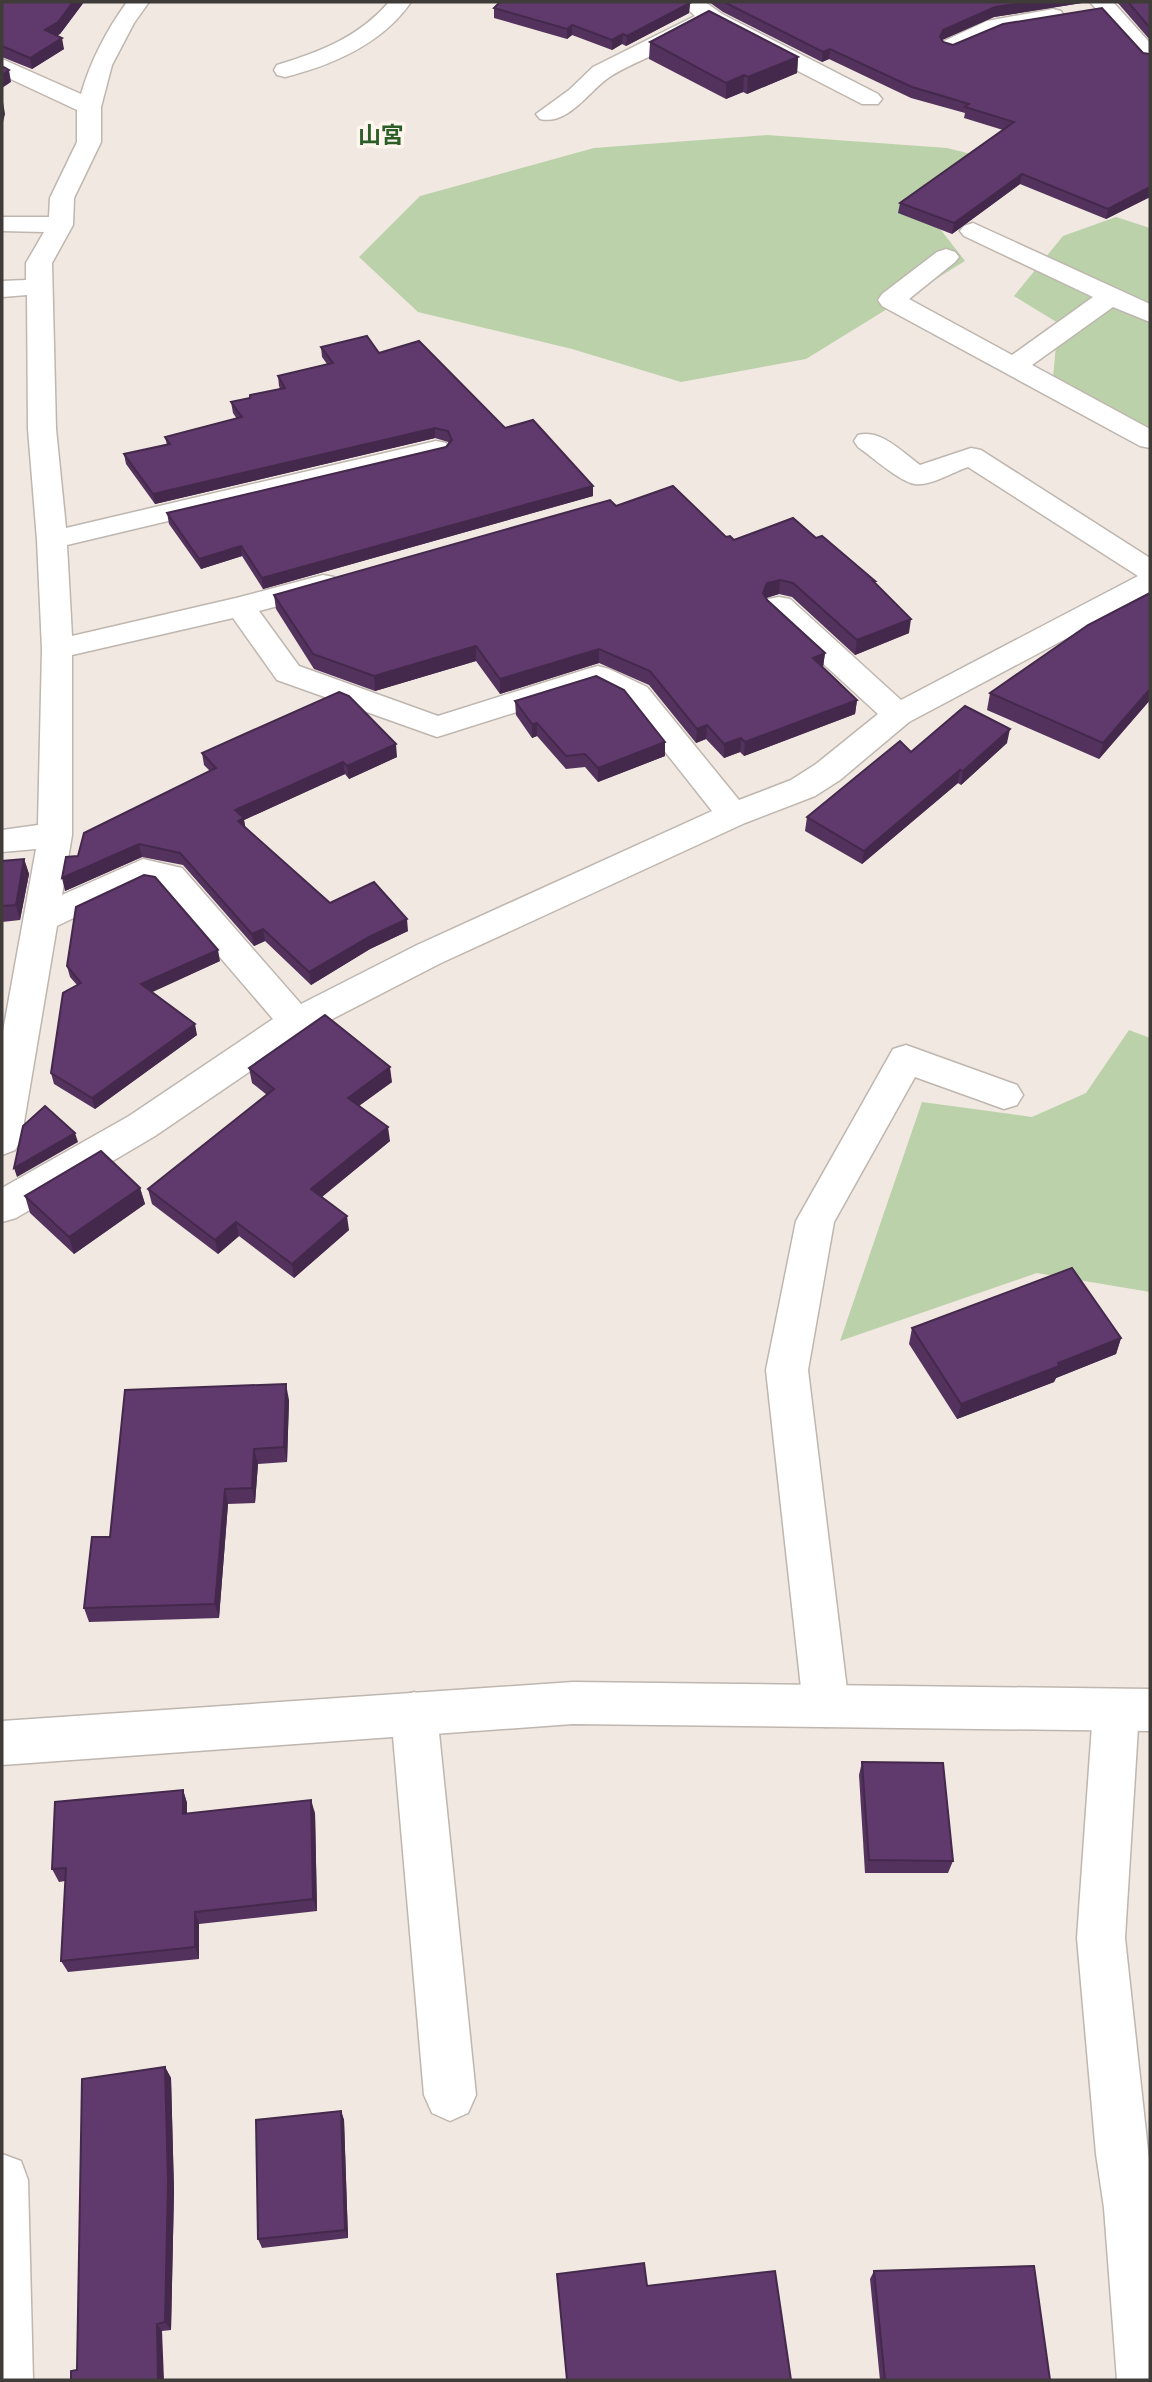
<svg xmlns="http://www.w3.org/2000/svg" width="1152" height="2382" font-family="Jost,'Noto Sans JP',sans-serif">
<rect width="100%" height="100%" fill="#f0e8e1"/>
<g fill="#bbd1a9">
<polygon points="767,135 947,148 1027,168 924,208 965,261 806,359 681,382 572,349 418,312 359,257 420,196 594,148"/>
<polygon points="1116,217 1150,228 1150,430 1053,378 1058,323 1014,296 1063,236"/>
<polygon points="1129,1030 1150,1038 1150,1292 1037,1273 840,1341 922,1102 1032,1117 1086,1093"/>
</g>
<g fill="none" stroke-linecap="round" stroke-linejoin="round">
<g stroke="#beb6af" stroke-width="3">
<g id="minor">
<path d="M 127,2 L 149,2 L 134,23 L 112,65 L 101,107 L 101,142 L 74,198 L 73,225 L 52,263 L 56,429 L 66,528 L 436,441 L 446,443 L 450,449 L 446,455 L 67,545 L 72,636 L 236,598 L 323,575 L 334,577 L 338,584 L 334,591 L 259,611 L 299,666 L 438,716 L 587,669 L 598,666 L 609,669 L 647,687 L 739,800 L 791,780 L 816,764 L 878,714 L 768,613 L 764,606 L 768,599 L 779,597 L 790,599 L 901,700 L 1138,576 L 968,467 C 953,472 931,486 915,484 C 900,482 871,456 858,447 L 854,441 L 858,435 C 881,429 902,452 920,465 L 971,448 L 981,450 L 1150,558 L 1150,594 L 909,722 L 840,780 L 815,796 L 745,823 L 441,963 L 309,1031 L 155,1136 L 16,1218 L 2,1222 L 2,1188 L 129,1116 L 273,1019 L 159,886 L 146,883 L 57,926 L 21,1140 L 15,1150 L 2,1155 L 2,1037 L 36,849 L 2,852 L 2,830 L 38,825 L 42,649 L 37,540 L 28,429 L 27,295 L 2,297 L 2,281 L 26,280 L 26,263 L 44,232 L 2,231 L 2,217 L 49,217 L 50,198 L 77,142 L 77,110 L 2,75 L 2,59 L 81,94 C 91,60 106,31 127,2 ZM 233,618 L 277,680 L 437,737 L 596,687 L 625,701 L 712,811 L 417,945 L 301,1004 L 182,868 L 143,859 L 62,895 L 72,835 L 72,655 Z"/>
<path d="M 389,2 L 411,2 C 382,44 333,65 285,77 L 277,75 L 274,70 L 277,65 C 320,52 359,37 389,2 Z"/>
<path d="M 680,2 L 705,2 L 722,14 L 878,94 L 882,99 L 878,104 L 862,104 L 707,24 C 688,43 636,60 611,76 C 590,89 569,126 540,119 L 536,114 L 569,90 L 593,67 L 695,16 Z"/>
<polygon points="1053,9 1061,11 1064,16 1061,21 1001,32 952,53 944,51 941,46 944,41 987,21"/>
<polygon points="973,223 1150,304 1150,322 1113,307 1032,365 1150,429 1150,448 1140,446 882,306 878,300 882,294 937,252 946,249 955,252 959,257 955,262 909,299 1012,355 1093,297 964,236 960,231 964,226"/>
<polygon points="906,1045 1017,1085 1023,1095 1017,1105 1004,1109 915,1077 834,1222 808,1370 849,1706 842,1721 826,1727 810,1721 803,1706 766,1370 796,1221 893,1049"/>
<polygon points="1116,1690 1132,1696 1139,1711 1125,1938 1150,2169 1150,2380 1117,2380 1104,2208 1096,2154 1077,1938 1093,1711 1100,1696"/>
<polygon points="414,1692 430,1698 437,1713 476,2095 468,2113 450,2121 432,2113 424,2095 391,1713 398,1698"/>
<polygon points="2,2154 21,2161 28,2180 33,2380 2,2380"/>
</g>
</g>
<g stroke="#beb6af" stroke-width="3">
<g id="tertiary">
<polygon points="1090,2 1113,2 1150,43 1150,63 1142,61"/>
<polygon points="573,1682 1150,1689 1150,1731 573,1724 2,1765 2,1721"/>
</g>
</g>
<use href="#minor" fill="#fff" fill-rule="evenodd"/>
<use href="#tertiary" fill="#fff" fill-rule="evenodd"/>
</g>
<g fill="#53325e">
<polygon points="2,2 84,2 60,34 57,35 64,49 32,69 2,57"/>
<polygon points="709,2 1088,2 994,17 942,40 943,42 953,45 1150,54 1150,197 1106,219 1020,184 952,234 898,213 900,203 1003,130 964,118 965,113 911,98 829,59 822,62 723,12"/>
<polygon points="1117,2 1150,2 1150,40"/>
<polygon points="690,3 689,13 626,46 622,44 612,50 572,35 567,39 494,18 494,8"/>
<polygon points="650,42 798,57 797,73 747,94 743,92 726,99 649,59"/>
<polygon points="321,347 379,353 505,428 593,496 263,589 242,556 201,569 169,524 167,513 446,447 449,444 448,442 435,438 155,504 126,464 124,454 167,445 165,437 237,419 233,413 231,402 250,398 280,389 279,386 278,376 327,364 322,357"/>
<polygon points="616,506 734,540 816,538 875,581 874,583 909,633 855,655 792,597 779,594 766,598 825,653 823,667 857,700 855,714 744,756 740,752 724,758 706,739 696,743 649,685 599,663 500,694 476,661 375,691 314,669 276,609 274,595"/>
<polygon points="1150,593 1150,700 1099,759 987,710 990,693"/>
<polygon points="515,701 665,742 665,756 598,782 585,767 566,769 537,736 532,738 516,715"/>
<polygon points="1007,743 961,785 958,783 862,864 805,831 807,817 911,752"/>
<polygon points="202,753 397,757 349,779 345,774 244,820 245,828 330,903 408,931 370,949 311,985 265,941 254,946 183,865 142,857 65,891 78,856 210,771 204,765"/>
<polygon points="24,859 29,874 20,920 2,922 2,861"/>
<polygon points="220,961 151,992 197,1035 95,1109 54,1084 51,1073 77,985 70,977 67,966"/>
<polygon points="249,1068 392,1082 359,1106 390,1141 322,1197 349,1230 294,1278 239,1236 218,1254 152,1204 148,1189 267,1095 252,1083"/>
<polygon points="140,1188 145,1204 74,1254 30,1213 25,1196"/>
<polygon points="912,1328 1121,1338 1116,1354 1056,1378 1054,1382 957,1419 909,1344"/>
<polygon points="289,1400 287,1462 258,1464 255,1503 228,1504 219,1618 89,1622 84,1608 110,1537"/>
<polygon points="862,1762 953,1861 948,1873 865,1873 859,1775"/>
<polygon points="183,1790 187,1803 187,1813 315,1813 317,1911 199,1924 199,1959 68,1972 61,1961 65,1881 59,1882 52,1869"/>
<polygon points="165,2067 171,2078 174,2191 171,2330 162,2331 77,2370"/>
<polygon points="341,2111 344,2120 348,2238 262,2248 258,2239"/>
<polygon points="874,2271 1050,2380 880,2380 870,2279"/>
</g>
<g fill="#44294c">
<polygon points="73,2 84,2 60,34 47,41 45,30"/>
<polygon points="1027,2 1088,2 994,17 942,40 940,37 943,30 995,7"/>
<polygon points="690,3 689,13 626,46 627,36"/>
<polygon points="572,25 572,35 567,39 567,29"/>
<polygon points="623,34 622,44 612,50 612,40"/>
<polygon points="62,38 64,49 32,69 30,58"/>
<polygon points="830,49 829,59 822,62 823,52"/>
<polygon points="798,57 797,73 747,94 748,77"/>
<polygon points="9,70 11,82 2,88 2,75"/>
<polygon points="744,75 743,92 726,99 726,83"/>
<polygon points="3,102 5,114 2,126 2,106"/>
<polygon points="1022,174 1020,184 952,234 954,223"/>
<polygon points="1150,187 1150,197 1106,219 1108,209"/>
<polygon points="435,428 435,438 155,504 153,494"/>
<polygon points="593,486 593,496 263,589 262,578"/>
<polygon points="241,546 242,556 201,569 199,559"/>
<polygon points="780,580 779,594 766,598 763,593 767,583"/>
<polygon points="911,619 909,633 855,655 857,640"/>
<polygon points="476,646 476,661 375,691 374,676"/>
<polygon points="599,649 599,663 500,694 500,679"/>
<polygon points="825,653 823,667 813,658"/>
<polygon points="1150,689 1150,700 1099,759 1103,743"/>
<polygon points="857,700 855,714 744,756 745,742"/>
<polygon points="537,723 537,736 532,738 532,724"/>
<polygon points="707,725 706,739 696,743 697,729"/>
<polygon points="1010,729 1007,743 961,785 963,771"/>
<polygon points="741,738 740,752 724,758 724,744"/>
<polygon points="665,742 665,756 598,782 598,768"/>
<polygon points="396,744 397,757 349,779 347,766"/>
<polygon points="343,762 345,774 244,820 246,830 240,833 235,810"/>
<polygon points="960,770 958,783 862,864 864,851"/>
<polygon points="139,844 142,857 65,891 62,878"/>
<polygon points="24,859 29,874 20,920 16,905"/>
<polygon points="407,919 408,931 370,949 311,985 309,972 369,937"/>
<polygon points="263,929 265,941 254,946 252,934"/>
<polygon points="218,950 220,961 144,996 141,984"/>
<polygon points="195,1024 197,1035 95,1109 92,1098"/>
<polygon points="390,1067 392,1082 350,1112 348,1098"/>
<polygon points="388,1127 390,1141 313,1204 311,1189"/>
<polygon points="75,1133 78,1142 17,1177 14,1168"/>
<polygon points="140,1188 145,1204 74,1254 69,1237"/>
<polygon points="347,1216 349,1230 294,1278 292,1264"/>
<polygon points="236,1222 239,1236 218,1254 215,1240"/>
<polygon points="1121,1338 1116,1354 1056,1378 1054,1382 957,1419 961,1404"/>
<polygon points="286,1384 289,1400 287,1462 284,1447"/>
<polygon points="254,1449 258,1464 255,1503 252,1488"/>
<polygon points="225,1489 228,1504 219,1618 215,1604"/>
<polygon points="183,1790 187,1803 187,1826 183,1814"/>
<polygon points="311,1800 315,1813 317,1911 313,1899"/>
<polygon points="195,1912 199,1924 199,1959 195,1947"/>
<polygon points="165,2067 171,2078 174,2191 171,2330 165,2322"/>
<polygon points="341,2111 344,2120 348,2238 345,2230"/>
<polygon points="157,2324 162,2331 164,2380 158,2380"/>
</g>
<g fill="#613a6d" stroke="#44294c" stroke-width="2">
<polygon points="2,2 73,2 58,22 45,30 62,38 30,58 2,46"/>
<polygon points="500,2 688,2 690,3 627,36 623,34 612,40 572,25 567,29 494,8"/>
<polygon points="724,2 1027,2 995,7 943,30 940,37 943,42 953,45 1003,24 1102,8 1143,53 1150,54 1150,187 1108,209 1022,174 954,223 900,203 1014,122 965,107 969,104 912,87 830,49 823,52"/>
<polygon points="1128,2 1150,2 1150,28"/>
<polygon points="709,11 798,57 748,77 744,75 726,83 650,42"/>
<polygon points="2,66 9,70 2,75"/>
<polygon points="367,336 379,353 419,341 505,428 533,420 593,486 262,578 241,546 199,559 167,513 446,447 452,440 448,431 435,428 153,494 124,454 170,444 165,437 242,417 231,402 250,398 250,395 285,388 278,376 333,363 321,347"/>
<polygon points="673,486 726,537 730,536 734,540 793,518 816,538 822,536 875,581 873,581 911,619 857,640 793,583 780,580 767,583 763,593 767,600 825,653 813,658 857,700 745,742 741,738 724,744 707,725 697,729 650,671 599,649 500,679 476,646 374,676 313,654 274,595 610,500 616,506"/>
<polygon points="1150,593 1150,689 1103,743 990,693 1088,625"/>
<polygon points="596,676 624,690 665,742 598,768 585,754 566,756 537,723 532,724 515,701"/>
<polygon points="339,692 349,696 396,744 347,766 343,762 235,810 244,818 238,821 330,903 374,882 407,919 369,937 309,972 263,929 252,934 180,853 139,844 62,878 66,857 78,856 84,833 216,768 202,753"/>
<polygon points="965,706 1010,729 963,771 960,770 864,851 807,817 900,741 911,752"/>
<polygon points="24,859 16,905 2,906 2,861"/>
<polygon points="144,875 155,877 218,950 141,984 195,1024 92,1098 51,1073 63,993 81,983 67,966 76,907"/>
<polygon points="325,1015 390,1067 348,1098 388,1127 311,1189 347,1216 292,1264 236,1222 215,1240 148,1189 274,1089 249,1068"/>
<polygon points="45,1106 75,1133 14,1168 23,1126"/>
<polygon points="101,1151 140,1188 69,1237 25,1196"/>
<polygon points="1072,1268 1121,1338 1058,1363 1059,1366 961,1404 912,1328"/>
<polygon points="286,1384 284,1447 254,1449 252,1488 225,1489 215,1604 84,1608 92,1537 110,1537 125,1390"/>
<polygon points="862,1762 943,1763 953,1861 869,1860"/>
<polygon points="183,1790 183,1814 311,1800 313,1899 195,1912 195,1947 61,1961 66,1868 52,1869 55,1802"/>
<polygon points="165,2067 168,2182 165,2322 157,2324 158,2380 71,2380 71,2371 77,2370 82,2079"/>
<polygon points="341,2111 345,2230 258,2239 256,2120"/>
<polygon points="644,2263 647,2286 775,2271 791,2380 567,2380 557,2274"/>
<polygon points="1034,2266 1050,2380 885,2380 874,2271"/>
</g>
<g text-anchor="middle" stroke-width="7" stroke-linejoin="round" paint-order="stroke">
<g font-size="23" font-weight="bold" fill="#2d5e28" stroke="#fdf5ee">
<text x="381" y="143">山宮</text>
</g>
</g>
<rect width="1152" height="2382" fill="none" stroke="#3e3b38" stroke-width="7"/>
</svg>
